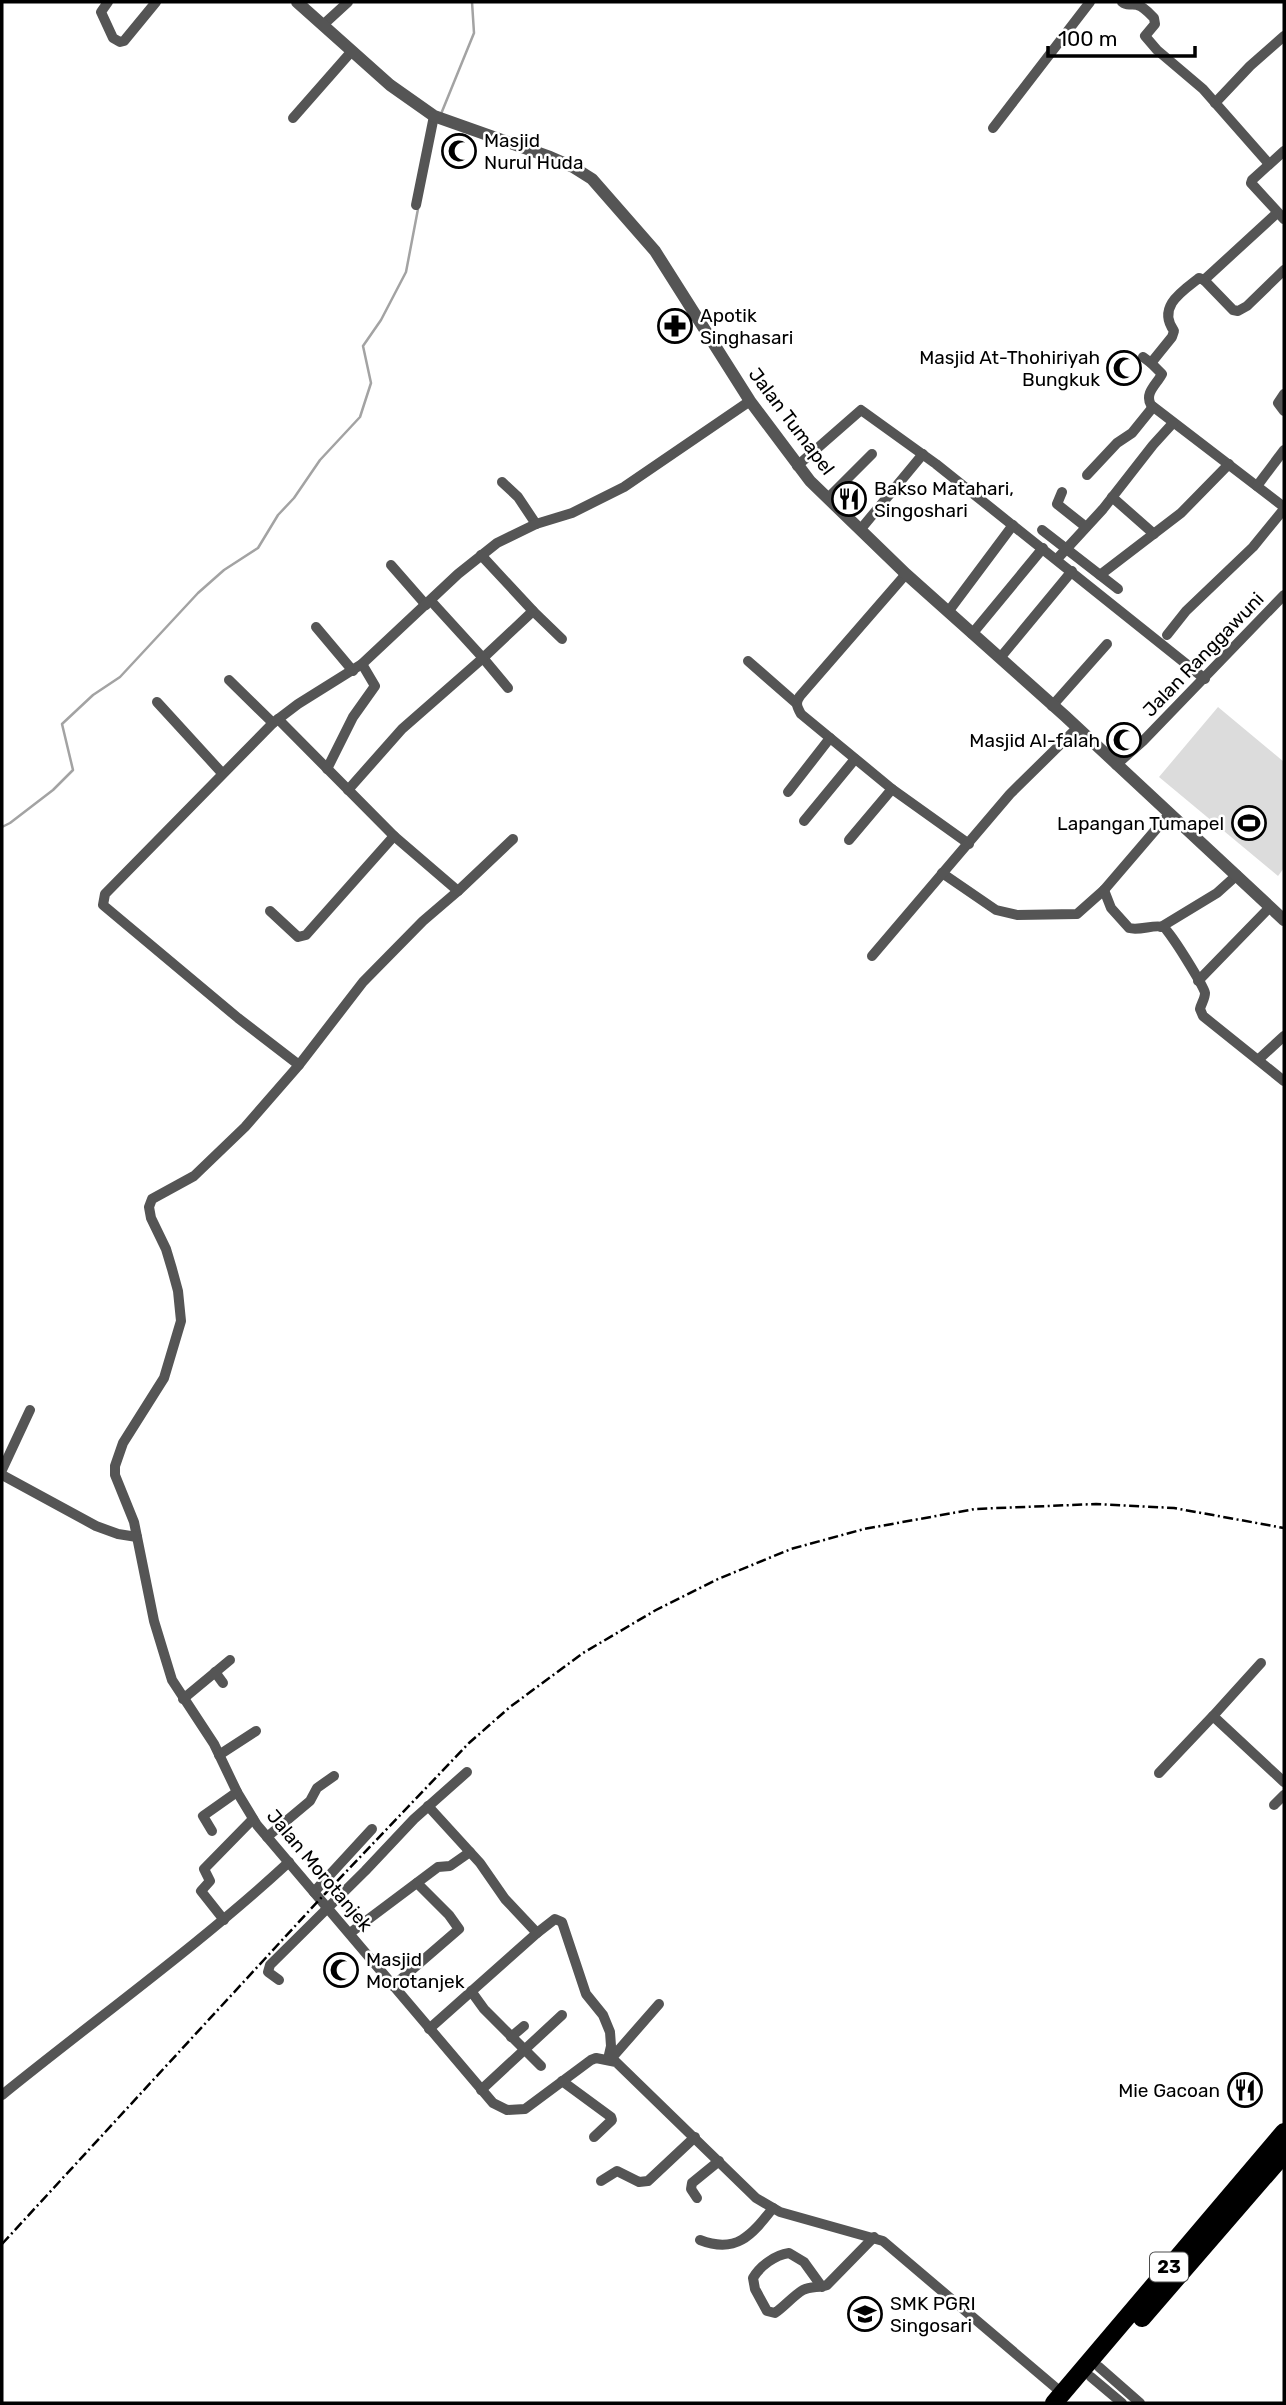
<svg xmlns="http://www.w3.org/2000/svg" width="1286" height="2405" font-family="Rubik,sans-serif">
<rect width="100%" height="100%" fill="#fff"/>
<polygon fill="#dcdcdc" points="1218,707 1284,762 1284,868 1278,876 1159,777"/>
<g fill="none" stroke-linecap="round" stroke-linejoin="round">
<g stroke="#a3a3a3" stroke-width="2.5">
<polyline points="441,114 474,33 472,2"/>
<polyline points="2,827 10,823 53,790 73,770 62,724 93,695 120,677 198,593 224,570 258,548 278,515 294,498 320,460 360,417 371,383 363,346 381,320 406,272 418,209"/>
</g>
<g stroke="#555" stroke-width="10">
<polyline points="108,2 101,12 113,38 120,42 124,41 156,2"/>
<path d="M 1122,2 C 1128,7 1130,3 1137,5 C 1143,6 1150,14 1154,18 L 1155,24 L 1145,36 L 1157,50 L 1203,89 L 1269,164"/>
<polyline points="324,24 348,2"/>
<polyline points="1215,103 1250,66 1284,36"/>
<polyline points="293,118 351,52"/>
<polyline points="993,128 1090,2"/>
<polyline points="1284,151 1252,180 1251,183 1284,219"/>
<polyline points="416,205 434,116"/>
<polyline points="1277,213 1204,280 1233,310 1238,311 1247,306 1284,270"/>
<path d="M 1143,357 L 1151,363 L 1172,337 L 1174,331 C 1157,307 1181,292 1199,278 L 1204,280"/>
<path d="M 1151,363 L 1162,374 C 1157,384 1144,393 1151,405 L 1284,507"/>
<polyline points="1284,394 1278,403 1284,411"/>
<polyline points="797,466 861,410 936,464 1205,679"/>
<polyline points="1087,475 1117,443 1132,433 1153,407"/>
<polyline points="502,482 518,497 536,524"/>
<polyline points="1257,486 1284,450"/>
<polyline points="1062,492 1057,504 1086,527"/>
<polyline points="1112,497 1154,534"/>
<polyline points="828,498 872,454"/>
<polyline points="860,530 923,454"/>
<polyline points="1042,530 1118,589"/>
<polyline points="481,555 533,611"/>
<polyline points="1057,559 1103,509 1153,445 1173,423"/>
<polyline points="391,565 426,605"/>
<path d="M 906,574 L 800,696 C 795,703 797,707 801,714 L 892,789 L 969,844"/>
<polyline points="1100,575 1181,513 1229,464"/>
<polyline points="948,612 1013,525"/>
<polyline points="316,627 353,671"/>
<polyline points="972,634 1043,548"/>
<polyline points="1167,635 1186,611 1253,547 1284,509"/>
<polyline points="1000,658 1072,571"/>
<polyline points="748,661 796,703"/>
<polyline points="229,680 273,723"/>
<polyline points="508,688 483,658 533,611 562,639"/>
<polyline points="157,702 222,773"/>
<polyline points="1052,706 1107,644"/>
<polyline points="278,719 394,836 458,891 423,921 363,982 299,1065 245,1127 194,1176 152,1199 149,1207 151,1218 166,1249 172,1269 178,1291 181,1321 164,1378 123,1443 115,1466 115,1475 134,1522 154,1621 172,1680 214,1744 237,1792 257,1825 493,2103 507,2110 525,2109 591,2060 596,2058 616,2062 756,2198 780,2212 883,2241 1062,2393"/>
<polyline points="1116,765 1143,741 1284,595"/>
<polyline points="327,769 353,717 375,686 362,664"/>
<polyline points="348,790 402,729 483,658 431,601"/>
<polyline points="788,792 830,738"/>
<polyline points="804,821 855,759"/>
<polyline points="849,840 892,789"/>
<polyline points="942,873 996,910 1017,915 1077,914 1104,890 1170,813"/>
<path d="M 1104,890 L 1111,908 L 1129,928 C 1140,931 1154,924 1163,927 C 1169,929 1204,987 1205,993 C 1205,999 1201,1004 1200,1009 L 1203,1016 L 1284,1081"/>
<polyline points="458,891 513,839"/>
<polyline points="270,911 298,937 306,935 394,836"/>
<polyline points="1161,927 1217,893 1237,875"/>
<polyline points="872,956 1010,794 1077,728"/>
<polyline points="1198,981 1270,907"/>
<polyline points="1259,1059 1284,1036"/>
<polyline points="299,1065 238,1018 103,905 105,894 273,723 298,704 362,664 458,574 497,543 536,524 572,513 624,487 750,401"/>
<polyline points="2,1470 30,1410"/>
<polyline points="2,1475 96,1526 118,1534 137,1537"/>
<polyline points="215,1672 223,1683"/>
<polyline points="183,1699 230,1660"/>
<polyline points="1213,1716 1261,1663"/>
<polyline points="219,1755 256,1731"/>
<polyline points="1159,1773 1213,1716 1284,1782"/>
<polyline points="1274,1805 1284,1795"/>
<polyline points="428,1806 480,1863 505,1899 537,1933 555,1919 562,1922 586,1994 603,2015 610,2032 611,2046 608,2059"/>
<polyline points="212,1831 203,1816 237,1792"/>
<polyline points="267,1837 310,1801 317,1788 334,1776"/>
<polyline points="314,1892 372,1829"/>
<polyline points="224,1920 201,1891 210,1881 204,1869 253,1819"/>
<polyline points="350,1933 438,1867 450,1866 470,1852"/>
<polyline points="279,1980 268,1972 270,1965 365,1871 414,1819 467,1772"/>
<polyline points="393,1986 459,1929 449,1915 417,1883"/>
<polyline points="471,1991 484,2009 541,2066"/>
<polyline points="429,2029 537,1933"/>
<polyline points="511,2037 524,2026"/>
<polyline points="610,2060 659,2004"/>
<polyline points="562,2081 611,2117 612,2120 594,2137"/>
<polyline points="481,2090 562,2015"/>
<path d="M 2,2095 C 97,2018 199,1945 289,1862"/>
<polyline points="601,2181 617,2171 639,2182 648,2181 695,2137"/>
<polyline points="697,2198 691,2189 692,2183 719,2161"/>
<path d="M 700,2240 C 736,2254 751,2236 773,2208"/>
<path d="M 822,2287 L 804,2262 L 789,2253 C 775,2255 760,2266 753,2278 L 755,2289 L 767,2311 L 775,2313 C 785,2306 793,2296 803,2290 C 811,2286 819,2288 827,2285 L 874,2237"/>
<polyline points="1099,2367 1140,2403"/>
<polyline points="1091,2377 1122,2403"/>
</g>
<polyline stroke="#555" stroke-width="12" points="297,2 390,85 434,116 550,157 573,167 592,179 655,251 750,401 810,481 906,574 1065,716 1284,920"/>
<g stroke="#000" stroke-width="18">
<polyline points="1142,2318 1284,2154"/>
<polyline points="1054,2403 1284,2132"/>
</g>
<polyline stroke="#000" stroke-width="2.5" stroke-dasharray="10 3.5 2 3.5" stroke-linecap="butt" points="2,2244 320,1899 469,1743 510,1707 583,1653 656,1610 718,1579 791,1549 864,1529 975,1509 1096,1504 1174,1508 1284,1528"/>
</g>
<defs>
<g id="mosque-ring" transform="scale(1.75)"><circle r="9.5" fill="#fff" stroke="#000" stroke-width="1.5"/><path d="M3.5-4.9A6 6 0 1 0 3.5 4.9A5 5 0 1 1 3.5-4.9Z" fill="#000"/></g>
<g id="pharmacy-ring" transform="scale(1.75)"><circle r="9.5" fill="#fff" stroke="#000" stroke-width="1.5"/><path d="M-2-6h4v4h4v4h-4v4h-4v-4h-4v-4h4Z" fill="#000"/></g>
<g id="restaurant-ring" transform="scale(1.75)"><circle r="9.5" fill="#fff" stroke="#000" stroke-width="1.5"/><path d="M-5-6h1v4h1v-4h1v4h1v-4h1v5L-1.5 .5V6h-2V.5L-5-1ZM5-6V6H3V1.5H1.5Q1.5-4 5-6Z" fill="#000"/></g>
<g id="stadium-ring" transform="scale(1.75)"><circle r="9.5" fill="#fff" stroke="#000" stroke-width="1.5"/><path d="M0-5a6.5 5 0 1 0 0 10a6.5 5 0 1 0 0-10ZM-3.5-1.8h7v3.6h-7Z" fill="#000"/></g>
<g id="school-ring" transform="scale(1.75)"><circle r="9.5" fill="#fff" stroke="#000" stroke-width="1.5"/><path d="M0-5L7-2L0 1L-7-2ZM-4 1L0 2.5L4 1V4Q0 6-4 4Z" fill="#000"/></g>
</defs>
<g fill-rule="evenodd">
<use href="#mosque-ring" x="459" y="151"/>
<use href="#pharmacy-ring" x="675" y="326"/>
<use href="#mosque-ring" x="1124" y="368"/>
<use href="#restaurant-ring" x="849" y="499"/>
<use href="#mosque-ring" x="1124" y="740"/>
<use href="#stadium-ring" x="1249" y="823"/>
<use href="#mosque-ring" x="341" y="1970"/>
<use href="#restaurant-ring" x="1245" y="2090"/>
<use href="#school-ring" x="865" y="2314"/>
</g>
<g text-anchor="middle" stroke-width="5" stroke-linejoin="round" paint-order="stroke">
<rect fill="#fff" stroke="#4c4c4c" stroke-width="2" x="1150" y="2252.5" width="38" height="29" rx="5"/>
<g font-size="18" font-weight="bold" fill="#000">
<text x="1169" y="2273">23</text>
</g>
<g font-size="19" fill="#000" stroke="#fff" text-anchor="start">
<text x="484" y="147">Masjid<tspan x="484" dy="22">Nurul Huda</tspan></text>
<text x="700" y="322">Apotik<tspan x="700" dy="22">Singhasari</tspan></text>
<text x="1100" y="364" text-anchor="end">Masjid At-Thohiriyah<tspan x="1100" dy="22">Bungkuk</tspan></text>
<text x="874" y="495">Bakso Matahari,<tspan x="874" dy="22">Singoshari</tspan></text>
<text x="1100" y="747" text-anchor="end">Masjid Al-falah</text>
<text x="1224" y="830" text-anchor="end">Lapangan Tumapel</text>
<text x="366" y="1966">Masjid<tspan x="366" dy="22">Morotanjek</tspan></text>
<text x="1220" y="2097" text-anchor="end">Mie Gacoan</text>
<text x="890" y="2310">SMK PGRI<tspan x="890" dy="22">Singosari</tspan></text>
</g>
<g font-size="19" fill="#000" stroke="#fff">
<text transform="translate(792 421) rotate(53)" y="7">Jalan Tumapel</text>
<text transform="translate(1203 654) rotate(-46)" y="7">Jalan Ranggawuni</text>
<text transform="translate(320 1870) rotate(50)" y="7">Jalan Morotanjek</text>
</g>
</g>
<rect width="1286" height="2405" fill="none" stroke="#000000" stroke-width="7"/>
<path d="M1048 46v10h147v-10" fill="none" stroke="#000000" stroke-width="3.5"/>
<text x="1058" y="46" font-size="21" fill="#000000" stroke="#ffffff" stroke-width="5" paint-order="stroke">100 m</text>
</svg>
